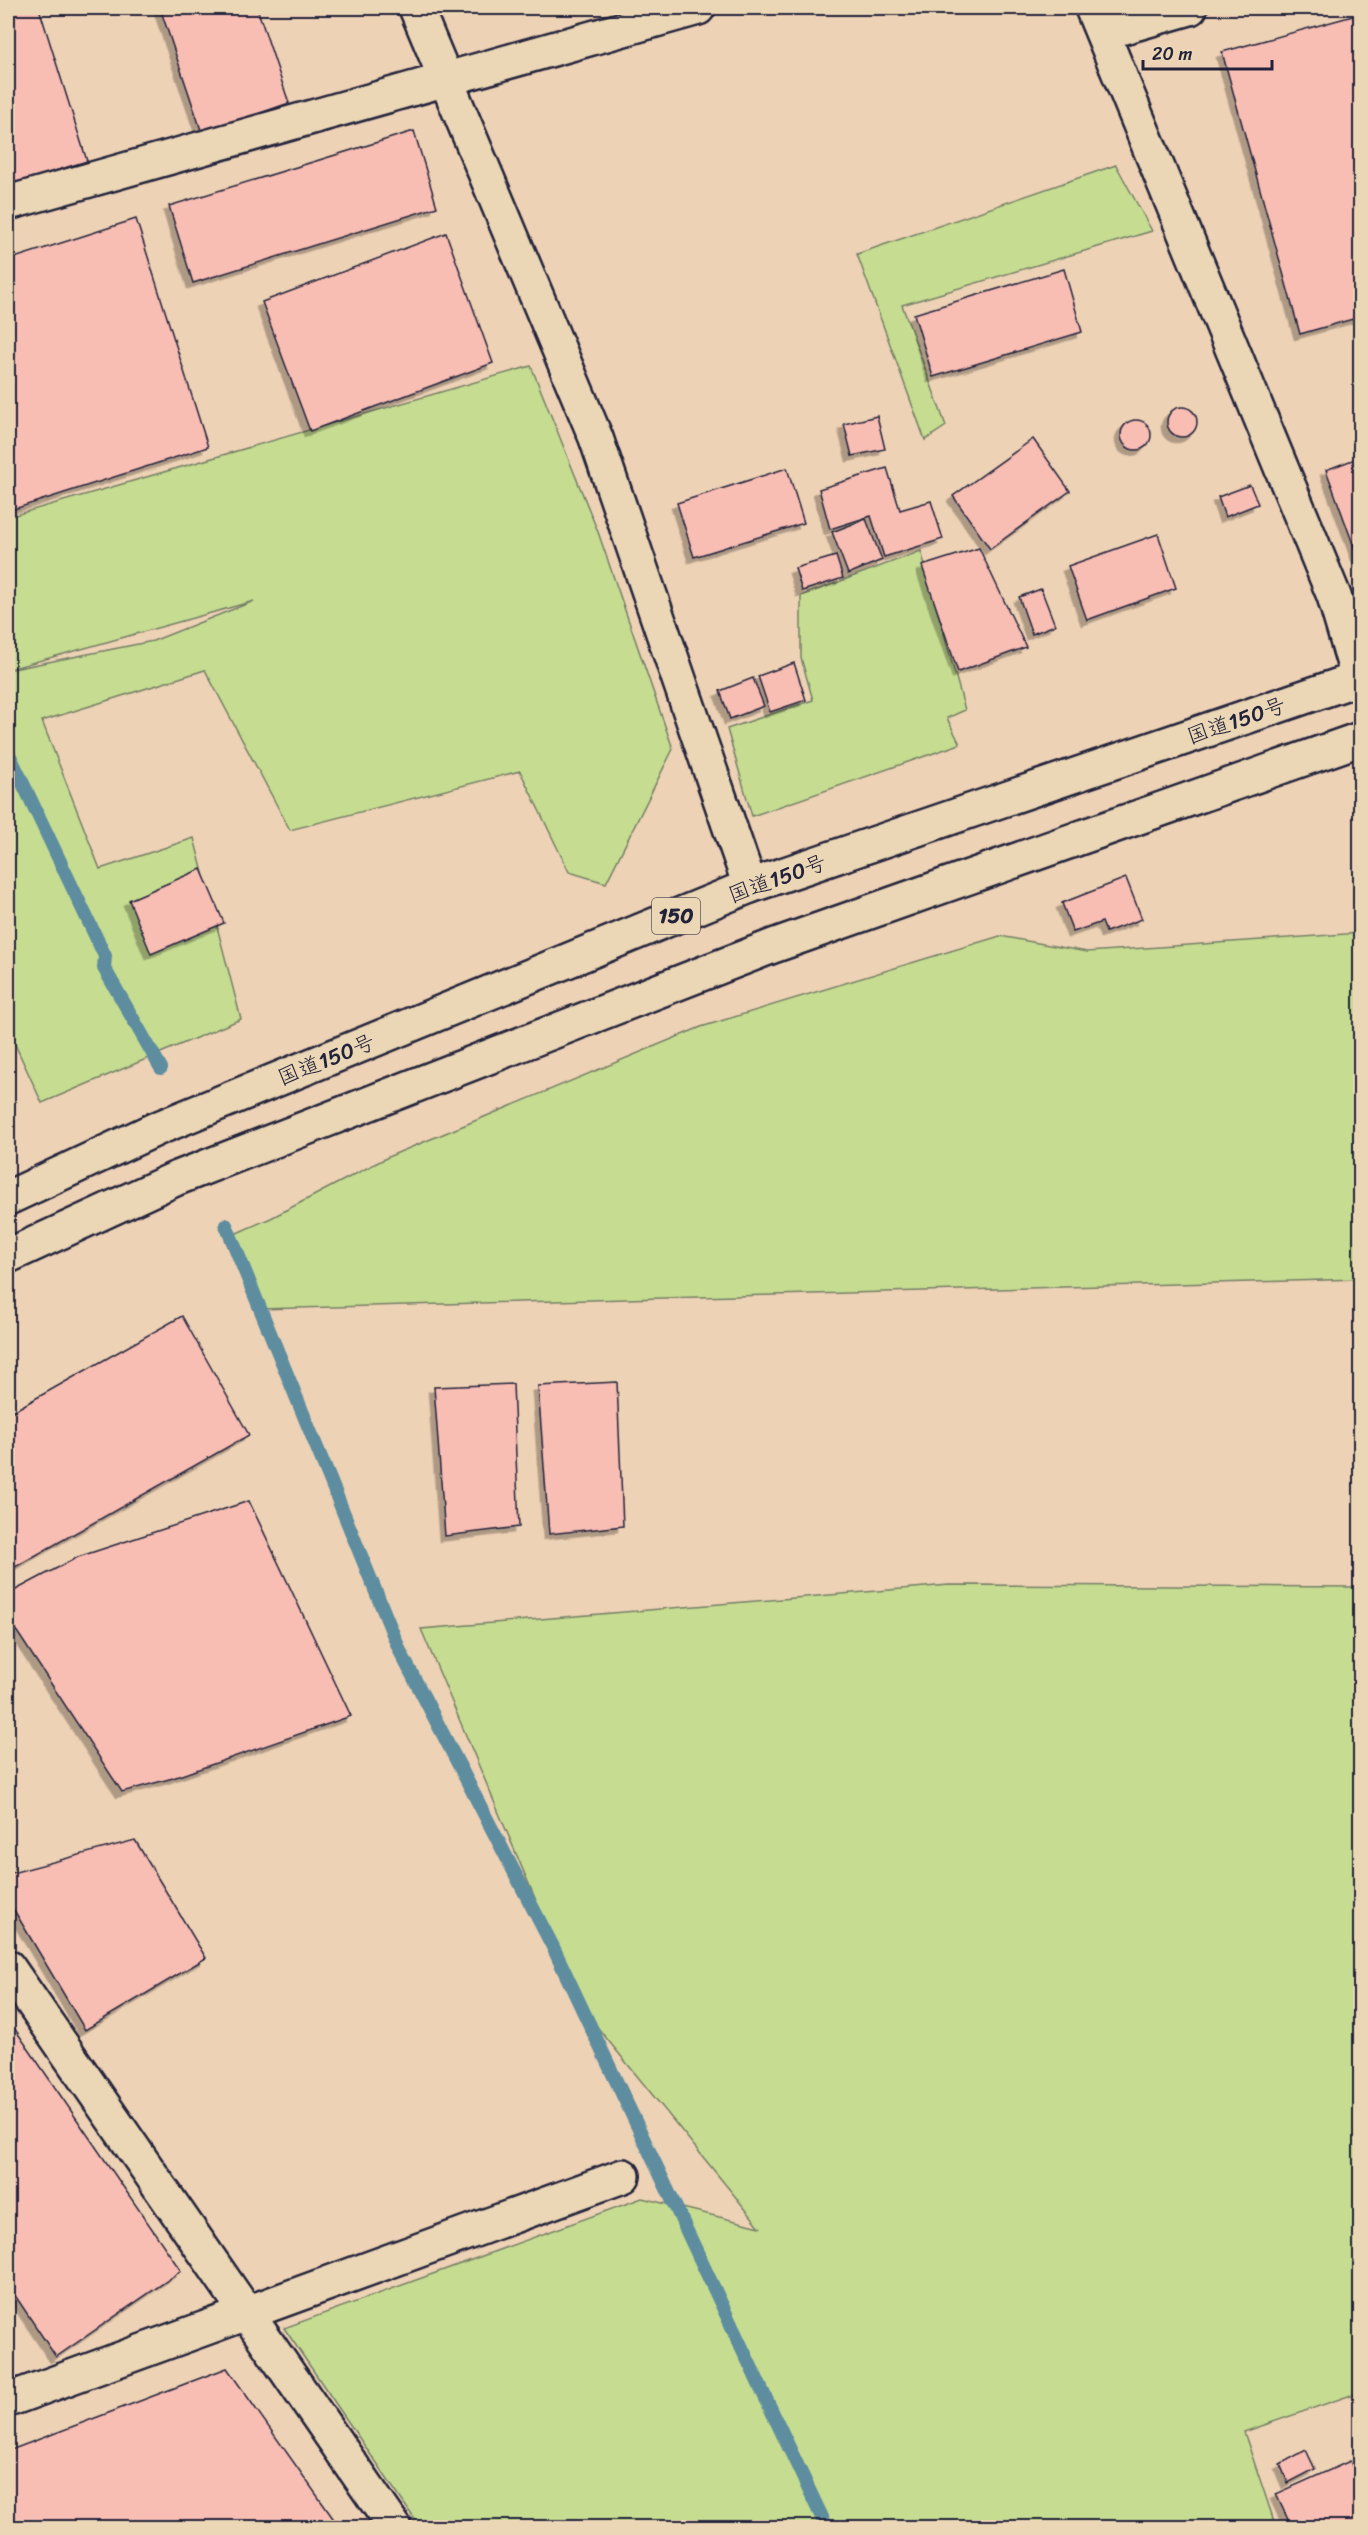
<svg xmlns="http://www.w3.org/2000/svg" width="1368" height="2535" font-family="Sriracha,'Klee One',sans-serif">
<defs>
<filter id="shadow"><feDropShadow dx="-5.5" dy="5.5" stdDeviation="0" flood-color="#0004"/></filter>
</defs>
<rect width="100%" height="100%" fill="#eed2b5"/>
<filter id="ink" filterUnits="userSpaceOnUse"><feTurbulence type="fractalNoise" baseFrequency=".0167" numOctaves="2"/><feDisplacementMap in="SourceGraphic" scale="12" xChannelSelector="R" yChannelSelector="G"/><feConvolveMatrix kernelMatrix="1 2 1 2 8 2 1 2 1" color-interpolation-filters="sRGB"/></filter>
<g filter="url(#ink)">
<g fill="#c6dc91" stroke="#747f66" stroke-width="1.5" fill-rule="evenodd">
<polygon points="1116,165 1152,231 902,305 946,426 925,440 857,254"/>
<path d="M 531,366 L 598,532 L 673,749 L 606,883 L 569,872 L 520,771 L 290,830 L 205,670 L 42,721 L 100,869 L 194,838 L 241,1019 L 42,1103 L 8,1029 L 8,517 ZM 254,601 L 153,641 L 13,669 L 13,668 Z"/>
<polygon points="921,551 965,710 947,718 960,744 752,816 727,729 813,700 801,658 801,596"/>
<polygon points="1360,933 1360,1279 260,1309 230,1236 271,1218 390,1156 701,1027 1000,936 1087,952"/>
<polygon points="949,1585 1360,1587 1360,2392 1244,2432 1276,2527 420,2527 284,2328 642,2198 760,2227 581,2007 421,1629"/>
</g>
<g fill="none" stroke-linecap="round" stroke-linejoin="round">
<g stroke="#5d8d9f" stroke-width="14">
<polyline points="8,752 105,956 104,968 161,1068"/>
<polyline points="226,1225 400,1651 553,1947 827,2528"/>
</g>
</g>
<g fill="#f8bdb3" stroke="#22223b" stroke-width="1.5" filter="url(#shadow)">
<polygon points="8,8 39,8 87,161 13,184 8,167"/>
<polygon points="160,8 257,8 289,103 202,133"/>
<polygon points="1360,14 1360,317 1300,334 1222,52"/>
<polygon points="414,131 437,207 193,283 169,206"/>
<polygon points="136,219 208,447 8,511 8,260"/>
<polygon points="446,233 493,363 310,431 262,302"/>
<polygon points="1064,269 1082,332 933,377 914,314"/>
<circle cx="1182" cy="422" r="15"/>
<polygon points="877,416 885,449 852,456 844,424"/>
<circle cx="1136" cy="435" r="15"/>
<polygon points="1033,439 1070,491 990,549 953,496"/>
<polygon points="1360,457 1360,563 1326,470"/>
<polygon points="787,468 804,523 694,557 677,503"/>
<polygon points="887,468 900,510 931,501 943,539 884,557 871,516 830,529 819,489"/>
<polygon points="1250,485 1258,504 1225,517 1218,497"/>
<polygon points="866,519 882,560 848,574 832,532"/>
<polygon points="1158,534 1176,588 1087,620 1068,566"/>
<polygon points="979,548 1026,647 958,672 922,566"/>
<polygon points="836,556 843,578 802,591 795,568"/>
<polygon points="1041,589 1055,625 1032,634 1019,597"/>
<polygon points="794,663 806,700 770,712 758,676"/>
<polygon points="753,678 764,706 730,719 720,691"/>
<polygon points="201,869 224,923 151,954 129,900"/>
<polygon points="1126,878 1142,919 1106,932 1102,922 1073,932 1062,903"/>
<polygon points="182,1316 249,1435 8,1571 8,1414"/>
<polygon points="617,1382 623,1526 549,1534 538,1386"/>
<polygon points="513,1384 519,1527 445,1536 434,1387"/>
<polygon points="249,1501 351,1716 173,1778 122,1792 8,1618 8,1594 78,1557"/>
<polygon points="135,1840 206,1958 85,2030 8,1900 8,1874"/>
<polygon points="8,2019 181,2271 56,2357 8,2285"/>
<polygon points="227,2368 340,2528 8,2528 8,2451"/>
<polygon points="1306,2450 1315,2469 1288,2483 1280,2464"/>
<polygon points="1350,2461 1360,2484 1360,2528 1292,2528 1276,2494"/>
</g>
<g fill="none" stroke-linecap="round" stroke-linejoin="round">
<g stroke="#22223b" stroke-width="38">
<g id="minor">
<polyline points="416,8 596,438 750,886"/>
<polyline points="1103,33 1190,8"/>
<polyline points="8,203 698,8"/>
<polyline points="8,1967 395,2528"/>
<polyline points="8,2400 623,2176"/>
</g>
</g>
<g stroke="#22223b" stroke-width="38">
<polyline id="tertiary" points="1092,8 1334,596 1360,684"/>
</g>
<g stroke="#22223b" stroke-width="38">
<g id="trunk">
<polyline points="8,1198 156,1129 750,886 1360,678"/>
<polyline points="8,1256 175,1179 773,946 1360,739"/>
</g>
</g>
<use href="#minor" stroke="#ebd7b5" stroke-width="33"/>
<use href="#tertiary" stroke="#ebd7b5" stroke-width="33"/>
<use href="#trunk" stroke="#ebd7b5" stroke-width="33"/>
</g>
</g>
<g text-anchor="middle" stroke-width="6" stroke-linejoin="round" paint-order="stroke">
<rect fill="#ebd7b5" stroke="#5e5860" stroke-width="1.5" x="652" y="898" width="48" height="36" rx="4.5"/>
<g font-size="21" font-weight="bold" fill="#22223b">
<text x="676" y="923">150</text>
</g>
<g font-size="22" fill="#22223b" stroke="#ebd7b5">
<text transform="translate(1236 720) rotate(-19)" y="8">国道150号</text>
<text transform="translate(777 878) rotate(-20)" y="8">国道150号</text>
<text transform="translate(326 1059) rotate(-22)" y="8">国道150号</text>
</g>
</g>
<rect width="1368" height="2535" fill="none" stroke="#ebd7b5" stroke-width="30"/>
<rect x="15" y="15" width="1338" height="2505" fill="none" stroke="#22223b" stroke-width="2" filter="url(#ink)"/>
<path d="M1143 60v9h129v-9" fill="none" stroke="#22223b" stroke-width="3"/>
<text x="1152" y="60" font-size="18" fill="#22223b" stroke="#ebd7b5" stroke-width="4.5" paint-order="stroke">20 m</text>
</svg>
